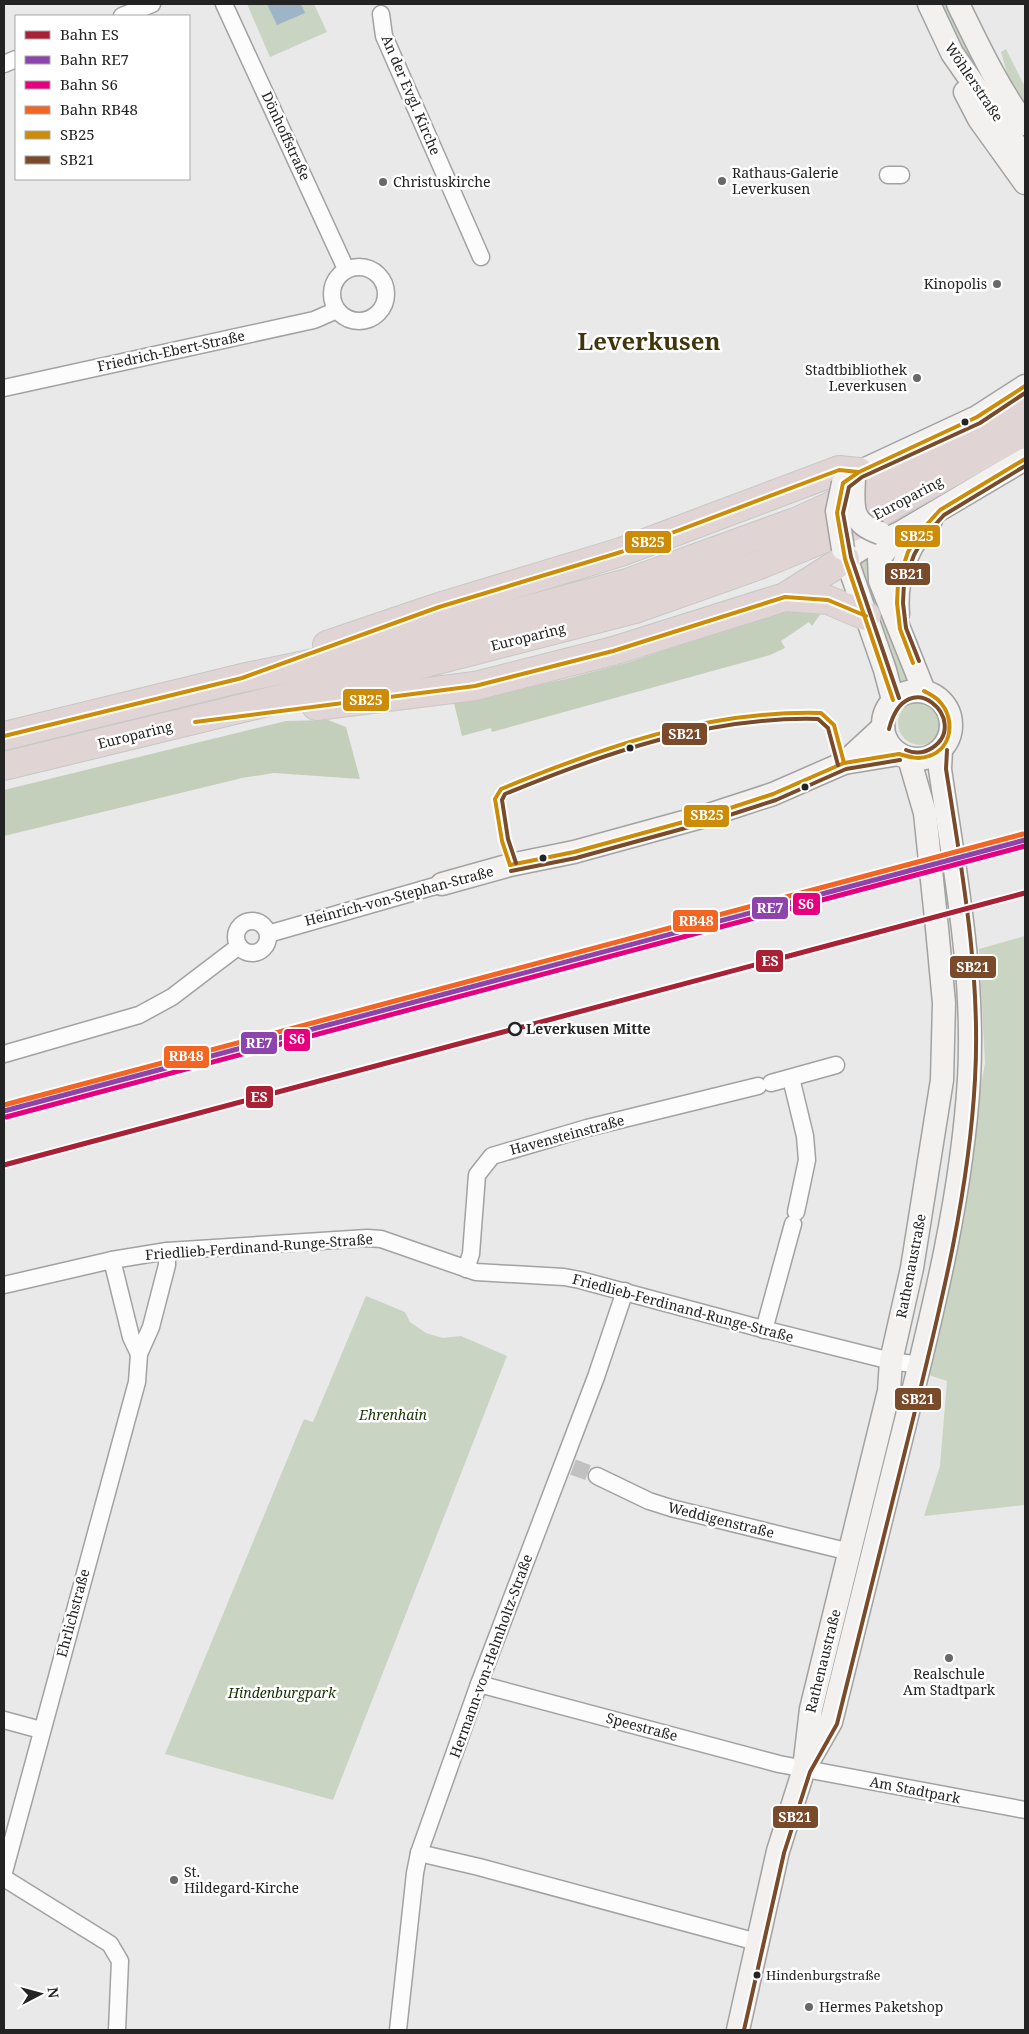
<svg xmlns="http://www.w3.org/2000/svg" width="1029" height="2034" font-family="'Noto Serif',serif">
<rect width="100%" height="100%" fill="#e9e9e9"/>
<g fill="#c9d4c2">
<polygon points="247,4 314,4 327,32 270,57"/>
<polygon points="939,4 949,4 987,78 981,85"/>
<polygon points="1006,49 1025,87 1025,106 1009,80 1001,52"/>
<polygon points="870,553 909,681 899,685 854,560"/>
<circle cx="920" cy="723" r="22"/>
<polygon points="1025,936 1025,1505 924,1516 940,1466 947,1381 929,1375 985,1063 979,949"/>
<polygon points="366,1296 405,1312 410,1322 426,1333 443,1338 461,1336 507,1356 333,1800 165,1754 304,1419 313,1422"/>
</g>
<g fill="#c3cfbb">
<polygon points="793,608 824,609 812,626 809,622 781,641 785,648 770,655 492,732 491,728 462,736 454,703 566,679 626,663"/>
<polygon points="328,720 346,727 360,779 274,773 242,778 4,836 4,790 286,721"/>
</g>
<polygon fill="#9db5c7" points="267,4 301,4 305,13 277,25"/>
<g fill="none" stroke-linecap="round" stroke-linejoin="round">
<polyline stroke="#c1c1c2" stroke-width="16" stroke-dasharray="16 8" stroke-linecap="butt" points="573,1467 597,1476"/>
<g stroke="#a2a2a2" stroke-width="19">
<g id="street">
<polyline points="224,4 346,269"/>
<polyline points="381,14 384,36 481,257"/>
<polyline points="122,16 152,4"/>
<polyline points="4,64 16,59"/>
<polyline points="888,175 901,175"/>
<circle cx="359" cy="294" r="27"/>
<polyline points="4,388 314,320 337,310"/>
<circle cx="252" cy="937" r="16"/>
<polyline points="268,934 442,884"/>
<polyline points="4,1054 139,1015 172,997 239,946"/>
<polyline points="791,1078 805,1136 807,1160 796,1212"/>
<polyline points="771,1083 836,1065"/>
<polyline points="112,1260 131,1337 139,1354"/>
<polyline points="466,1269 471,1254 477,1175 492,1156 587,1128 758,1086"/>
<polyline points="4,1285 112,1260 167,1251 367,1238 381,1239 476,1272 564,1277 580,1280 759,1328 891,1361 920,1365"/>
<polyline points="764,1330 793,1224"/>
<polyline points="597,1476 649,1501 671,1508 850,1552"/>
<polyline points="479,1684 779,1764 1025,1810"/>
<polyline points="4,1720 41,1730"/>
<polyline points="419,1853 479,1867 757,1942"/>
<polyline points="4,1872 137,1382 139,1354 151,1327 167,1265 167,1251"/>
<polyline points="4,1878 110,1944 120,1961 117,2030"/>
<polyline points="398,2030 415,1873 419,1853 479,1684 596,1377 625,1291"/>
</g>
</g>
<g stroke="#a2a2a2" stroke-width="25">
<g id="secondary">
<polyline points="929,4 952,53 1025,158"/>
<path d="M 958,4 C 978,45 998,88 1025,124"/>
<polyline points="965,92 979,119 1025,183"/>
<polyline points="846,481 859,472 977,417 1025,386"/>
<polyline points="898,534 879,559 880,581 924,691"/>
<polyline points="843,549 885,670 893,700"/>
<polyline points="845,559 866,546 898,534 1025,459"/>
<path d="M 898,614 C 895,578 907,546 931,520"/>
<circle cx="917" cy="725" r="34"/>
<polyline points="844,763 883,727"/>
<polyline points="442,884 510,865 574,852 709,815 773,794 844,763 899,754"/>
<polyline points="805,1760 811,1709 889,1391 891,1361 912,1268 942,1080 944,1003 937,928 925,813 909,758"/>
<path d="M 738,2030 L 778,1851 L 804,1769 L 831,1722 C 856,1622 880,1523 905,1424 C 933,1311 962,1196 969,1079 C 975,976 955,872 940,769 L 941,750"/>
</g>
</g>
<g stroke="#c7c7c7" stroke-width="30">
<g id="highway">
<polyline points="785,597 828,600 866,616"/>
<polyline points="327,645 439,607 621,552 839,470 859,472"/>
<polyline points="316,706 475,686 613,651 785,597 845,559"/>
<polyline points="4,736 242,678 386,648 627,583 798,521 941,455 1025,404"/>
<polyline points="4,766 391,672 635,609 762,564 859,524 1025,431"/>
</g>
</g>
<use href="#street" stroke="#fcfcfc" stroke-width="16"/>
<use href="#secondary" stroke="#f3f1f0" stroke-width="22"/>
<use href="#highway" stroke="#e0d5d4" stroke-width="28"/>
<g stroke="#a2a2a2" stroke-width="25" stroke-linecap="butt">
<g id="secondary-bridge">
<path d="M 854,478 C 853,506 849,523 880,533"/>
<polyline points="843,549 837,511 843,483"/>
</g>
</g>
<use href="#secondary-bridge" stroke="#f3f1f0" stroke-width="22"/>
<g stroke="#fff" stroke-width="8">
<g id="bus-1">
<polyline points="913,663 900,629 897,603 898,582 908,552 919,533 940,510 1025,459"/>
<polyline points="893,700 845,559 837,513 843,483 859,472 977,417 1025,386"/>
<polyline points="195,722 475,686 613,651 785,597 828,600 866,616"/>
<polyline points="4,736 242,678 439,607 621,552 839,470 859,472"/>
<path d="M 899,754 C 909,757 919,760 929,756 C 953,748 955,718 940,702 C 936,697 929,694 924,691"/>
<path d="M 510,865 L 502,841 L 495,799 L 501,789 C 603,747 709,710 821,713 L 834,725 L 844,763"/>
<polyline points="510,865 574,852 709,815 773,794 844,763 899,754"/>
</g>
</g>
<g stroke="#fff" stroke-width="8">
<g id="bus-2">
<polyline points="919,661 906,628 903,603 904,583 914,555 924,537 944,515 1025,466"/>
<polyline points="899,698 851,557 843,513 849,487 862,477 980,423 1025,393"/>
<path d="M 889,729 C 907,660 972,722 932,748 C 924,753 915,754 906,750"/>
<path d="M 516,863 L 508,839 L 502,800 L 505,794 C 605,753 710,716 818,719 L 828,728 L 838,765"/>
<polyline points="511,871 576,858 711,821 776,800 846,769 900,760"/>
<path d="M 744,2030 L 784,1853 L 810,1772 L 837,1724 C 863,1621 888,1518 914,1415 C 941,1305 969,1193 975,1079 C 981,975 962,871 946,769 L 947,750"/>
</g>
</g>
<use href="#bus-1" stroke="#cd8c07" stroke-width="4"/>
<use href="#bus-2" stroke="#7a4b2a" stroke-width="4"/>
<g stroke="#fff" stroke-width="9">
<polyline id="rail-1" points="4,1165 1025,893"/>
</g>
<g stroke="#fff" stroke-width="9">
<polyline id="rail-2" points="4,1111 1025,840"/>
</g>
<g stroke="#fff" stroke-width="9">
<polyline id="rail-3" points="6,1117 1025,846"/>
</g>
<g stroke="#fff" stroke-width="9">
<polyline id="rail-4" points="4,1105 1023,834"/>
</g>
<use href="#rail-1" stroke="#aa2135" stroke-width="5"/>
<use href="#rail-2" stroke="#8e44ad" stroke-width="5"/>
<use href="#rail-3" stroke="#e6007e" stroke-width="5"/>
<use href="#rail-4" stroke="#f26522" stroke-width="5"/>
</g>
<g fill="#686869" stroke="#fff" stroke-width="2">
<circle cx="722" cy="181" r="5"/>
<circle cx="383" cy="182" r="5"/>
<circle cx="997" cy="284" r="5"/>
<circle cx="917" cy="378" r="5"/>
<circle cx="949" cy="1658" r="5"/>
<circle cx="174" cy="1880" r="5"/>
<circle cx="809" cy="2007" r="5"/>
</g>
<g fill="#232324" stroke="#fff" stroke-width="2">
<circle cx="965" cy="422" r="4.5"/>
<circle cx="630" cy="748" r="4.5"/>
<circle cx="805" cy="787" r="4.5"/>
<circle cx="543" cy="858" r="4.5"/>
<circle cx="757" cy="1975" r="4.5"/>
</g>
<circle fill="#fff" stroke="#232324" stroke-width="2.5" cx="515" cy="1029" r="6"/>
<g text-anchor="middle" stroke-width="5" stroke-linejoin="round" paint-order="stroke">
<g font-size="13" fill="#232324" stroke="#fff" text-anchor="start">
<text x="766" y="1980">Hindenburgstraße</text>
</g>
<g font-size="14" fill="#232324" stroke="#fff">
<text transform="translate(974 82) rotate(56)" y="5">Wöhlerstraße</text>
<text transform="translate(411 95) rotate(67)" y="5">An der Evgl. Kirche</text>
<text transform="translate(286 136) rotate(65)" y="5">Dönhoffstraße</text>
<text transform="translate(171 351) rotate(-12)" y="5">Friedrich-Ebert-Straße</text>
<text transform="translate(908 498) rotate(-28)" y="5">Europaring</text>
<text transform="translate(528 637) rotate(-14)" y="5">Europaring</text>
<text transform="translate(135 735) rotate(-14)" y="5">Europaring</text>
<text transform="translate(399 896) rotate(-15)" y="5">Heinrich-von-Stephan-Straße</text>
<text transform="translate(567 1135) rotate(-15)" y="5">Havensteinstraße</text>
<text transform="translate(259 1247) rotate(-4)" y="5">Friedlieb-Ferdinand-Runge-Straße</text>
<text transform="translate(911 1266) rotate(-79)" y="5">Rathenaustraße</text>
<text transform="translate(683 1308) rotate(15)" y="5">Friedlieb-Ferdinand-Runge-Straße</text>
<text transform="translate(721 1520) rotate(14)" y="5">Weddigenstraße</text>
<text transform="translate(73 1613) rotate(-75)" y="5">Ehrlichstraße</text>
<text transform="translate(491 1656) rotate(-70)" y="5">Hermann-von-Helmholtz-Straße</text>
<text transform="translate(823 1661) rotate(-76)" y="5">Rathenaustraße</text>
<text transform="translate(642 1727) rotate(15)" y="5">Speestraße</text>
<text transform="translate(915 1790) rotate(11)" y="5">Am Stadtpark</text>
</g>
<g font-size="14" fill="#232324" stroke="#fff" text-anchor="start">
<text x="732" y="178">Rathaus-Galerie<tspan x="732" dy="16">Leverkusen</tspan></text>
<text x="393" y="187">Christuskirche</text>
<text x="987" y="289" text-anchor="end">Kinopolis</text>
<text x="907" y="375" text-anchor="end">Stadtbibliothek<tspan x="907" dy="16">Leverkusen</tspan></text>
<text x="949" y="1679" text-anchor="middle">Realschule<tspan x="949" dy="16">Am Stadtpark</tspan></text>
<text x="184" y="1877">St.<tspan x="184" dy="16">Hildegard-Kirche</tspan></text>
<text x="819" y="2012">Hermes Paketshop</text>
</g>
<g font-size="14" font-weight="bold" fill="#232324" stroke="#fff" text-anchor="start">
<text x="526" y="1034">Leverkusen Mitte</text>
</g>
<g font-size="14" font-style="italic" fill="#173300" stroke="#fff">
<text x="393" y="1420">Ehrenhain</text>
<text x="282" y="1698">Hindenburgpark</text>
</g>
<g font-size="24" font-weight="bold" fill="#42350b" stroke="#fff">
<text x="649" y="350">Leverkusen</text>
</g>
</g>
<g stroke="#fff" stroke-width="2">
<rect x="894" y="524" width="47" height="24" rx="5" fill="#cd8c07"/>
<rect x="624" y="530" width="48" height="24" rx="5" fill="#cd8c07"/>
<rect x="884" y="562" width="47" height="24" rx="5" fill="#7a4b2a"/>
<rect x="342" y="688" width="48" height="24" rx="5" fill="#cd8c07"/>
<rect x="661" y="722" width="47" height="24" rx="5" fill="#7a4b2a"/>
<rect x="683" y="804" width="47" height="24" rx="5" fill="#cd8c07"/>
<rect x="792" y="892" width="29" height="24" rx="5" fill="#e6007e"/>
<rect x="751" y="896" width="38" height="24" rx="5" fill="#8e44ad"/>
<rect x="672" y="909" width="47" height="24" rx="5" fill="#f26522"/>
<rect x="755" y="949" width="29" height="24" rx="5" fill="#aa2135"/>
<rect x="949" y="955" width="48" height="24" rx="5" fill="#7a4b2a"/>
<rect x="283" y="1028" width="28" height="24" rx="5" fill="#e6007e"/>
<rect x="240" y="1031" width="38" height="24" rx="5" fill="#8e44ad"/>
<rect x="163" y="1045" width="47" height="24" rx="5" fill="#f26522"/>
<rect x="245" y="1085" width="29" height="24" rx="5" fill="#aa2135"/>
<rect x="894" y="1387" width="48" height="24" rx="5" fill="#7a4b2a"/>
<rect x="772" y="1805" width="47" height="24" rx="5" fill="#7a4b2a"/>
</g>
<g font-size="14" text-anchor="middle" font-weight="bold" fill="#fff">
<text x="917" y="541">SB25</text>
<text x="648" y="547">SB25</text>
<text x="907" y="579">SB21</text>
<text x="366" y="705">SB25</text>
<text x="685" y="739">SB21</text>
<text x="707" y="820">SB25</text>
<text x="806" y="909">S6</text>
<text x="770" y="913">RE7</text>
<text x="696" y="926">RB48</text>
<text x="770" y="966">ES</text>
<text x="973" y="972">SB21</text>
<text x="297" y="1044">S6</text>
<text x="259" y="1048">RE7</text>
<text x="186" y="1061">RB48</text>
<text x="259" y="1102">ES</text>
<text x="918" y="1404">SB21</text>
<text x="795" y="1822">SB21</text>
</g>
<rect width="1029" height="2034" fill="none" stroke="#232324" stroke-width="10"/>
<rect x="15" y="15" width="175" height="165" fill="#ffffff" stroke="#a7a7a7"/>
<rect x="25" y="31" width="25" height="8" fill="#aa2135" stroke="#a7a7a7"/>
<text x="60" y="40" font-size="15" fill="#232324">Bahn ES</text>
<rect x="25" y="56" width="25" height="8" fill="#8e44ad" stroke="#a7a7a7"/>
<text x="60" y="65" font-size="15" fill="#232324">Bahn RE7</text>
<rect x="25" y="81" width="25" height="8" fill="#e6007e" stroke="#a7a7a7"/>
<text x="60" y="90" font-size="15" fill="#232324">Bahn S6</text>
<rect x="25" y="106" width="25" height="8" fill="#f26522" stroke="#a7a7a7"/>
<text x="60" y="115" font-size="15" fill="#232324">Bahn RB48</text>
<rect x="25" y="131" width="25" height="8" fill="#cd8c07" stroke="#a7a7a7"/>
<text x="60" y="140" font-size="15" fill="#232324">SB25</text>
<rect x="25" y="156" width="25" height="8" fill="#7a4b2a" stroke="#a7a7a7"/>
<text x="60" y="165" font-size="15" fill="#232324">SB21</text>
<g transform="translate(40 1994) rotate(84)" stroke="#ffffff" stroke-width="4" paint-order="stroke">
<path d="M0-4L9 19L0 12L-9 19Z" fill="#232324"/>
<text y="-8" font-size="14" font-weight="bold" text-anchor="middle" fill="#232324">N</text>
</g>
</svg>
